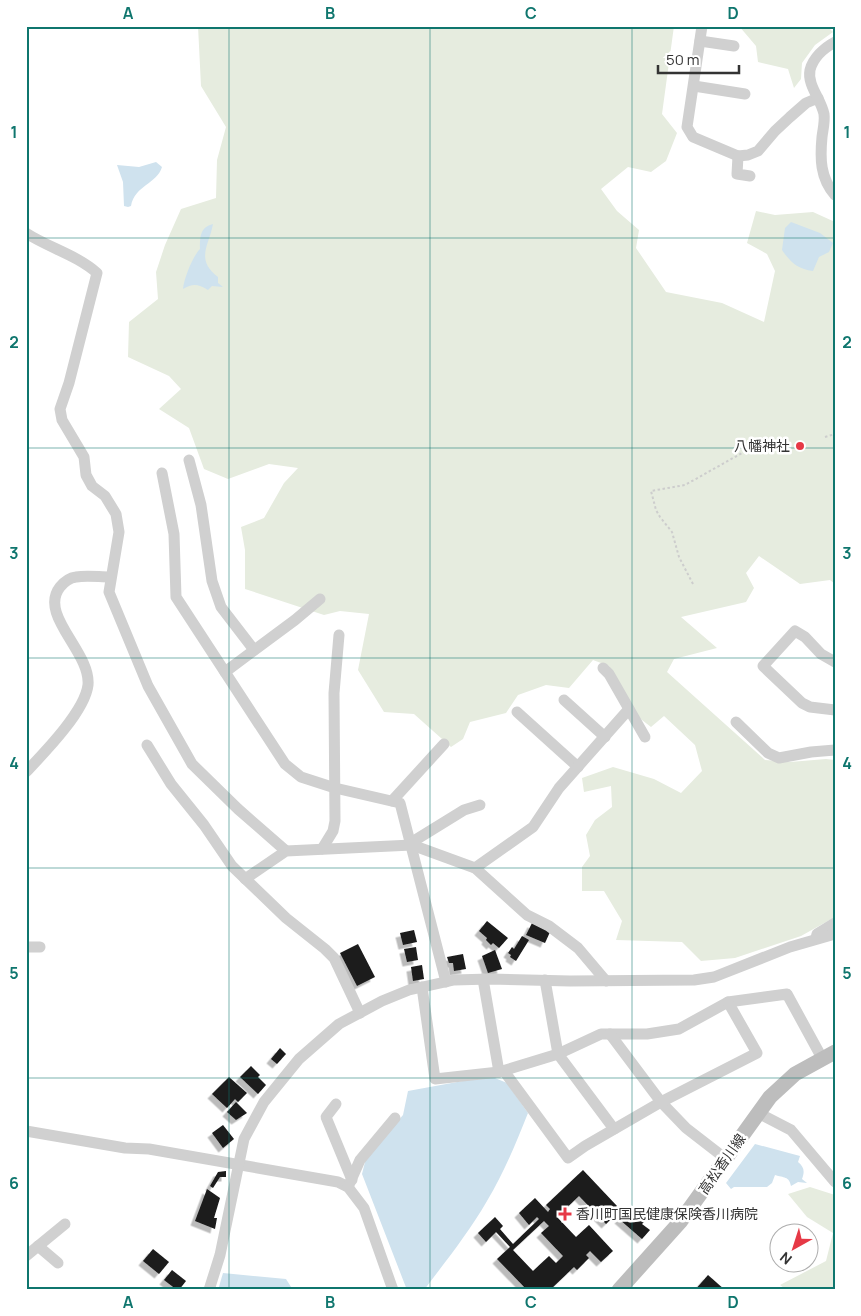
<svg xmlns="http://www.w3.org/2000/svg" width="861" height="1316" font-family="Manrope,'Noto Sans JP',sans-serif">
<defs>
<filter id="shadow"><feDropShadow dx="-4.5" dy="4.5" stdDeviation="0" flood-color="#0004"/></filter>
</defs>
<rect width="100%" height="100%" fill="#fff"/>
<g fill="#e6ecdf">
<polygon points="198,26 674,26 662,114 677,133 666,161 651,172 628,167 601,189 617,211 639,230 636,248 666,292 722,303 764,322 775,271 767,254 747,243 756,211 775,215 813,212 835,222 835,584 830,580 800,584 759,556 746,573 754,588 746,602 681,617 717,648 674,659 667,672 765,760 790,762 826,759 835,760 835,917 801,936 735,958 701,961 682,942 616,940 622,921 604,891 582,891 582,867 590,856 586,835 595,820 612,807 611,786 584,792 582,778 613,767 654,779 681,793 702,771 695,745 664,716 651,727 633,713 609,666 593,660 569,688 546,685 518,695 506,713 470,722 463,739 451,747 414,714 384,712 358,670 369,614 340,611 324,615 245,589 245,550 241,527 264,518 284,483 298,468 269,464 228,479 204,469 189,428 159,409 181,389 169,376 128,357 129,322 158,299 156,272 165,245 181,209 216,198 217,160 226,127 201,86"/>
<polygon points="739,26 827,26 833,32 815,45 802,63 801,79 794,88 788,69 758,62 756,46"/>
<polygon points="810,1187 835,1195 835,1290 787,1290 780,1285 826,1261 833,1233 807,1217 788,1194"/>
</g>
<g fill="#cfe2ee">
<path d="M 156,162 L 162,167 C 157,184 135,185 131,206 L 128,207 L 124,206 L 123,182 L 117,165 L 139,167 Z"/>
<path d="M 791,222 L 820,233 L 833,243 L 829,252 L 819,257 L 813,271 C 798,269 791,263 782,250 L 785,228 Z"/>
<path d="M 213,224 C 209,246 195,259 218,277 L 218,283 L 223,287 L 212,286 L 208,290 C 198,284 193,283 183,289 C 184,278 193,256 200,249 C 200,237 200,227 213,224 Z"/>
<path d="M 490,1076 L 507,1083 L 528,1113 C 516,1143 504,1173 487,1201 C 469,1232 446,1261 424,1290 L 407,1290 L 362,1174 L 366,1158 L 403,1115 L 408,1091 Z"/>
<path d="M 755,1144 L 800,1156 L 798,1162 C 804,1167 805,1171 802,1179 L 807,1183 L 798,1182 L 791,1186 C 789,1176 784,1178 775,1175 L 772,1183 L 767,1187 L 734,1187 L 731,1189 L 726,1183 Z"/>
<polygon points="223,1273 286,1279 293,1290 218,1290"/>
</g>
<g fill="#1a1a1a" fill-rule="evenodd" filter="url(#shadow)">
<polygon points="487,921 508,938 499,948 493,943 491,945 486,940 487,938 479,931"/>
<polygon points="532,923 550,932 545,943 526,935"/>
<polygon points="414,930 417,942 403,945 400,933"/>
<polygon points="522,936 529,940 516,961 510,957 511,955 508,953 512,947 514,949"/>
<polygon points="358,944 375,977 357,986 340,953"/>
<polygon points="416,947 418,960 407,962 404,949"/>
<polygon points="495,950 502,969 488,973 482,956"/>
<polygon points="463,954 466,969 454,971 453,963 449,963 447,957"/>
<polygon points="422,965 424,979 413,981 411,967"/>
<polygon points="280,1048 286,1054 277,1064 271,1059"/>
<polygon points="251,1066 260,1075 258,1077 266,1085 258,1094 240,1077"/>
<polygon points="229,1077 247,1093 238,1102 235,1099 227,1108 212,1094"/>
<polygon points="236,1102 247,1113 236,1120 227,1112"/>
<polygon points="223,1125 234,1139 223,1148 212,1133"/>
<path d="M 583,1170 L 617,1206 L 612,1211 L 616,1214 L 606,1224 L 579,1196 L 557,1217 L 576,1237 L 589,1225 L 613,1251 L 601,1262 L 590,1251 L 586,1255 L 589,1258 L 577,1270 L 574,1267 L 550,1290 L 527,1290 L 497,1259 L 510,1247 L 496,1232 L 486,1242 L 478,1233 L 495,1217 L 503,1226 L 500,1229 L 513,1244 L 539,1219 L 537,1217 L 529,1225 L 519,1213 L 535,1198 L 548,1212 L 550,1209 L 546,1205 ZM 544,1221 L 549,1226 L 541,1233 L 563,1256 L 556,1263 L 549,1256 L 533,1271 L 513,1250 Z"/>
<polygon points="226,1171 226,1177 220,1177 213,1188 210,1186 218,1172"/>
<polygon points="207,1189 220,1198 214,1218 217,1218 215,1229 195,1221"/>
<polygon points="630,1206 646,1220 642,1224 650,1230 642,1239 619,1219"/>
<polygon points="153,1249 169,1262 159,1274 143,1261"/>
<polygon points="172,1270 186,1281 179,1290 177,1290 164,1280"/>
<polygon points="708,1275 725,1290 695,1290"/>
</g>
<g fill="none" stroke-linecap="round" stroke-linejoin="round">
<g stroke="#cdcdcd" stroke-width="2" stroke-dasharray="2.5 2.5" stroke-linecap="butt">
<polyline points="825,437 835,434"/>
<polyline points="693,584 679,557 672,532 660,517 656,510 651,491 685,485 742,453"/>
</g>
<g stroke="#d0d0d0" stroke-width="11">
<polyline points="702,26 687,127 693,137 738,156 748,155 758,151 775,131 790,117 806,103 818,98"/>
<polyline points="700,41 734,46"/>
<path d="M 835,42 C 824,48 813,58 810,70 C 807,85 821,99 824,114 C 825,122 823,129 822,137 C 820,158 820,178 835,195"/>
<polyline points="694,86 745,94"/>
<polyline points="738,156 737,174 750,176"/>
<path d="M 26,233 C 49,248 77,255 97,273 L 69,383 L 60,409 L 62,420 L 84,457 L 86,475 L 92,486 L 105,496 L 116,514 L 119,532 L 109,592 L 148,686 L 192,764 L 238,809 L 286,851"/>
<polyline points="189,460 201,505 212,581 221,607 254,650"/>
<polyline points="162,473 174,534 176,597 285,764 301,777 335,788 400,803 446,982"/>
<polyline points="835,662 821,654 805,637 795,631 763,666 802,703 810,707 835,710"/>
<polyline points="603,668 609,674 645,737"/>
<polyline points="225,672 295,620 320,599"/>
<polyline points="564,700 605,737"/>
<polyline points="517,712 578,767"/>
<polyline points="736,722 768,753 779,758 811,752 835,750"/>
<polyline points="147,745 171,784 204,825 232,866 286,918 325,949 334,958 360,1013"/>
<path d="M 26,772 C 45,752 85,711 88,685 C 91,652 38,615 60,587 C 64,582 69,578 76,577 C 87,575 99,577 110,577"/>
<polyline points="392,801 444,744"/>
<polyline points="412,845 417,839 464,810 480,805"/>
<polyline points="322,849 333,831 335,821 334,693 339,635"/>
<polyline points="475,868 533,827 559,788 629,709"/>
<polyline points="245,879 286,851 412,845 475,868 527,915 549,926 578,948 606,981"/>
<polyline points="816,938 817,934 835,923"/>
<polyline points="26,947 40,947"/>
<polyline points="483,979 499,1072"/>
<polyline points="545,980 558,1054 614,1129"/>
<polyline points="422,987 435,1079 499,1072 558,1054 601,1034 647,1034 679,1029 728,1002 787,994 822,1058"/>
<polyline points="610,1034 661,1102 686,1128 726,1159"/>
<polyline points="504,1071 568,1158 585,1146 661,1102 757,1053 728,1002"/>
<polyline points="336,1104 326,1117 352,1180"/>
<polyline points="758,1113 791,1130 835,1182"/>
<polyline points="26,1131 125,1148 149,1149 338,1182 348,1187 364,1208 393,1290"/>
<polyline points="348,1187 360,1160 395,1118"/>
<polyline points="38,1246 58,1263"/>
<polyline points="26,1256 65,1224"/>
<polyline points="209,1290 220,1255 244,1139 264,1102 299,1059 339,1024 382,1001 409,990 454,980 490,979 570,981 694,980 714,977 790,947 835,934"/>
</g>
<polyline stroke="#bdbdbd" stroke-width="15" points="619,1290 680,1222 770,1097 795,1074 835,1052"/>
</g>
<path fill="none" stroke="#0f766e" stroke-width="1" stroke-opacity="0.55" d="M 229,26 L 229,1290M 430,26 L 430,1290M 632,26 L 632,1290M 26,238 L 835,238M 26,448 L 835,448M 26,658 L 835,658M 26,868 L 835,868M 26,1078 L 835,1078"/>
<g fill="#e63946" stroke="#fff" stroke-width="2">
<circle cx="800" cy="446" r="5"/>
<path d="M562.5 1206.5h5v5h5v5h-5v5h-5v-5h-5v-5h5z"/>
</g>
<g text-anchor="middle" stroke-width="5" stroke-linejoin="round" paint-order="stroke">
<g font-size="14" fill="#333" stroke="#fff" text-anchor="end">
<text x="790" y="451">八幡神社</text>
<text x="576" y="1219" text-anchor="start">香川町国民健康保険香川病院</text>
</g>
<g font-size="14" fill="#333" stroke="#fff">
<text transform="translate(722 1164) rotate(-55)" y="5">高松香川線</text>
</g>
</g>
<rect width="861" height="1316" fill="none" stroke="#ffffff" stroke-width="55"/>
<g transform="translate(794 1248) rotate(219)"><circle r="24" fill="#ffffff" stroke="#adadad"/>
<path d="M0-4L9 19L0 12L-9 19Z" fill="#e63946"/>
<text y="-8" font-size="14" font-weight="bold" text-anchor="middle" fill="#333333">N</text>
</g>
<path d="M658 65v8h81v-8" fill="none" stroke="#333333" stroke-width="2.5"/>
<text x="666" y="65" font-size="15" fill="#333333" stroke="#ffffff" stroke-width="4" paint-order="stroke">50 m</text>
<rect x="28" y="28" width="806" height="1260" fill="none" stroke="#0f766e" stroke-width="2"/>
<g font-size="16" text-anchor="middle" font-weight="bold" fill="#0f766e">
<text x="128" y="19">A</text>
<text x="330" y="19">B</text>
<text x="531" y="19">C</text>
<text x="733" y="19">D</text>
<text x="14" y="138">1</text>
<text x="847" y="138">1</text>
<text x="14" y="348">2</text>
<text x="847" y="348">2</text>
<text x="14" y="559">3</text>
<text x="847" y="559">3</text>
<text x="14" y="769">4</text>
<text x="847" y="769">4</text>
<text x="14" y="979">5</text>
<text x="847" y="979">5</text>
<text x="14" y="1189">6</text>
<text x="847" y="1189">6</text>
<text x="128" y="1308">A</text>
<text x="330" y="1308">B</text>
<text x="531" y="1308">C</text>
<text x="733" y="1308">D</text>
</g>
</svg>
